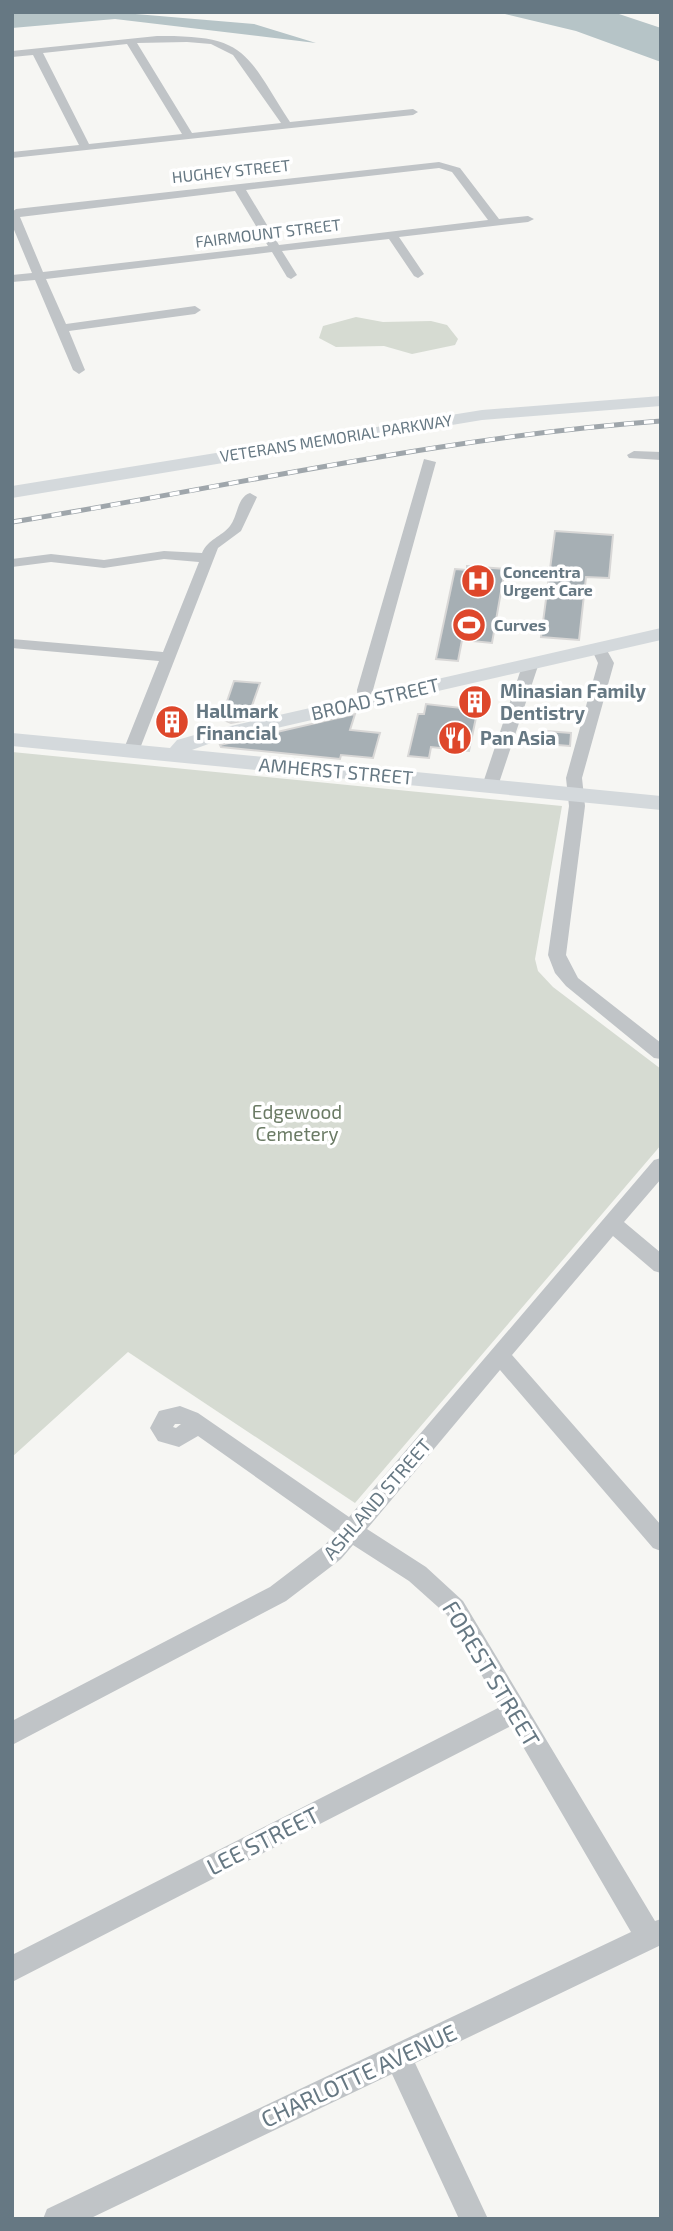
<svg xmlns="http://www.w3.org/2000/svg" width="673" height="2231" font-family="'Exo 2',sans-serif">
<rect width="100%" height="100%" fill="#f6f6f3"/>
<g fill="#d6dbd2">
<polygon points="356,317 383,322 431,321 447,325 458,339 455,345 412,354 384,346 336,347 319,338 323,326"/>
<polygon points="12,752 562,806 535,959 538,971 553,987 661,1069 661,1145 355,1503 128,1352 12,1457"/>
</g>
<g fill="#b6c4c7">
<polygon points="12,12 112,12 254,24 316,43 115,19 12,28"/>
<polygon points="497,12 613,12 661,28 661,62 576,31"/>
</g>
<g fill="#a6afb4" stroke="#d8d7d6" stroke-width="2">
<polygon points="555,531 613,535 609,578 586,577 579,640 541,637"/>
<polygon points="467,566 505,569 492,643 462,640 458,661 436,659 455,569 467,570"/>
<polygon points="234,681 260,683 247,720 231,723 221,719"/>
<polygon points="467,693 489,696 484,709 478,708 469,751 431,747 429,758 408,756 418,714 424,714 426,704 461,708"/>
<polygon points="355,714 350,730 380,733 373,758 341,755 340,759 221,747 220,745"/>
<polygon points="545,731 571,733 570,746 544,744"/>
</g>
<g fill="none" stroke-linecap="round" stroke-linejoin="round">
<g fill="#c0c4c7" fill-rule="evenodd">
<path d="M 157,36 C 247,35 245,52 290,122 L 413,109 L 418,112 L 413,115 L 12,158 L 12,152 L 79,145 L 33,55 L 12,57 L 12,51 ZM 187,42 L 211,44 L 233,55 L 281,123 L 192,133 L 137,43 ZM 127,44 L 182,134 L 89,144 L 43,53 Z"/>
<path d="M 439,162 L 460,168 L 499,219 L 528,216 L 534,219 L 528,222 L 399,237 L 424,274 L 418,278 L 414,276 L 389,239 L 282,251 L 297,275 L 291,279 L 287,277 L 272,252 L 46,279 L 66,324 L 195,306 L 201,310 L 195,314 L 69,331 L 85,370 L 79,374 L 73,370 L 35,280 L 12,282 L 12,275 L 32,273 L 12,225 L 12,212 L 16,209 ZM 439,168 L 452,172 L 488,220 L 279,245 L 246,190 ZM 235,191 L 268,246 L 43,272 L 20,217 Z"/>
<polygon points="634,451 661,452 661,460 629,458 627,455"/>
<polygon points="424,459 436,462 373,690 374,701 366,706 358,701 357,690"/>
<path d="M 250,493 L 257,497 L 241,531 L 218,548 L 139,751 L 131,756 L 125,754 L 123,751 L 159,661 L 12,648 L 12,639 L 163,652 L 199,562 L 164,559 L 104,568 L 51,562 L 12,567 L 12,559 L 51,554 L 104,560 L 164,551 L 202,553 C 208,539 221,537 230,526 C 238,516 237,497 250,493 Z"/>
<polygon points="599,643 604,645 614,663 582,778 585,806 566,955 578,978 661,1043 661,1059 654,1058 566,986 555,973 548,955 569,806 566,778 598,663 591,648"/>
<polygon points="531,658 539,663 498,786 490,791 484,789 482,786 523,663"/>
<path d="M 661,1158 L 661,1179 L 624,1222 L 661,1253 L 661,1273 L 654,1271 L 613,1236 L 512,1355 L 661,1525 L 661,1551 L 653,1548 L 500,1370 L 367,1529 L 426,1567 L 463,1601 L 655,1921 L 661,1919 L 661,1945 L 415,2063 L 488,2219 L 459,2219 L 392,2074 L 89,2219 L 43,2219 L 47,2209 L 631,1932 L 511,1726 L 12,1982 L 12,1955 L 500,1707 L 447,1615 L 409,1581 L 353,1545 L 341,1559 L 286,1601 L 12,1745 L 12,1721 L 270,1587 L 325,1545 L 335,1533 L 198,1436 L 179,1447 L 158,1441 L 150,1428 L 159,1411 L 180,1406 L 198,1413 L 349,1517 L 654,1160 ZM 175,1424 L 181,1424 L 176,1428 L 173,1427 Z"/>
</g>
<g fill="#d4d9dc" fill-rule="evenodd">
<polygon points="661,396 661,406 482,420 12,498 12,486 482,410"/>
<polygon points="661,628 661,640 211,743 192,750 661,796 661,810 12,746 12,733 170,748 177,740 205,732"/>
</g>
<g stroke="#9fa6ab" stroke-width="5">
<path id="rail" d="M 12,522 C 229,487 442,437 661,421"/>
</g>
<use href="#rail" stroke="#fff" stroke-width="3.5" stroke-dasharray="10" stroke-linecap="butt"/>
</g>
<defs>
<g id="hospital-disc" transform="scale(1.75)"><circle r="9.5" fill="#de472b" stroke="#fff"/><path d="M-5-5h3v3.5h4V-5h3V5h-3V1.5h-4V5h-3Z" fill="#fff"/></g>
<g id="stadium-disc" transform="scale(1.75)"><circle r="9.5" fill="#de472b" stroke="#fff"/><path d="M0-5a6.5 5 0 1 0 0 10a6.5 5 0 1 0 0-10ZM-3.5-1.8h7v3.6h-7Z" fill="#fff"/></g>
<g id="building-disc" transform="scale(1.75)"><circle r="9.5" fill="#de472b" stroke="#fff"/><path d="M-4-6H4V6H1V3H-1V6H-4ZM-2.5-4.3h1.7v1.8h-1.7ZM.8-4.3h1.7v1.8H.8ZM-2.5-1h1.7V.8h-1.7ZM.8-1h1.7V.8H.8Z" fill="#fff"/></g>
<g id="restaurant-disc" transform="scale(1.75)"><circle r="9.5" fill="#de472b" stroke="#fff"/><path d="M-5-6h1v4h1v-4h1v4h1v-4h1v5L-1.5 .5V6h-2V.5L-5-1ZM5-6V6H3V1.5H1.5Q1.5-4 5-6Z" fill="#fff"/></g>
</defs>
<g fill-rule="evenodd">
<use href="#hospital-disc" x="478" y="581"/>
<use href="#stadium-disc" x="469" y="625"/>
<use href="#building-disc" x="475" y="702"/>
<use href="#building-disc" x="172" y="722"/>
<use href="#restaurant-disc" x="455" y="738"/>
</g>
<g text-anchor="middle" stroke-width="7" stroke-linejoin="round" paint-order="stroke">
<g font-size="16" fill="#667883" stroke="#fff">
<text transform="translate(231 171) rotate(-6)" y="6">HUGHEY STREET</text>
<text transform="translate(268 233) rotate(-7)" y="6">FAIRMOUNT STREET</text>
<text transform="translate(336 438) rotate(-9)" y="6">VETERANS MEMORIAL PARKWAY</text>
</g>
<g font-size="16" font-weight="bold" fill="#667883" stroke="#fff" text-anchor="start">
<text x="503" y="578">Concentra<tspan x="503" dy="18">Urgent Care</tspan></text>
<text x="494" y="631">Curves</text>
</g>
<g font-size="19" font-weight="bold" fill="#667883" stroke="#fff" text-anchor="start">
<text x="500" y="698">Minasian Family<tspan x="500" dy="22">Dentistry</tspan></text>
<text x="196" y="718">Hallmark<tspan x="196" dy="22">Financial</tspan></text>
<text x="480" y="745">Pan Asia</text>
</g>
<g font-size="19" fill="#667883" stroke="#fff">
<text transform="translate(375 699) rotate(-13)" y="7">BROAD STREET</text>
<text transform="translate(336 771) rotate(5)" y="7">AMHERST STREET</text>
<text transform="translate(377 1499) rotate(-49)" y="7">ASHLAND STREET</text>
</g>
<g font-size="19" fill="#6b7b65" stroke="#fff">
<text x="297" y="1119">Edgewood<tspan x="297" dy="22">Cemetery</tspan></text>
</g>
<g font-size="23" fill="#667883" stroke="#fff">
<text transform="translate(491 1674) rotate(59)" y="8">FOREST STREET</text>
<text transform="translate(263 1841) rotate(-27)" y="8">LEE STREET</text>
<text transform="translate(359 2076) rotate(-25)" y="8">CHARLOTTE AVENUE</text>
</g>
</g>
<rect width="673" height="2231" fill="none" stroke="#667883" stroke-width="28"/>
</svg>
